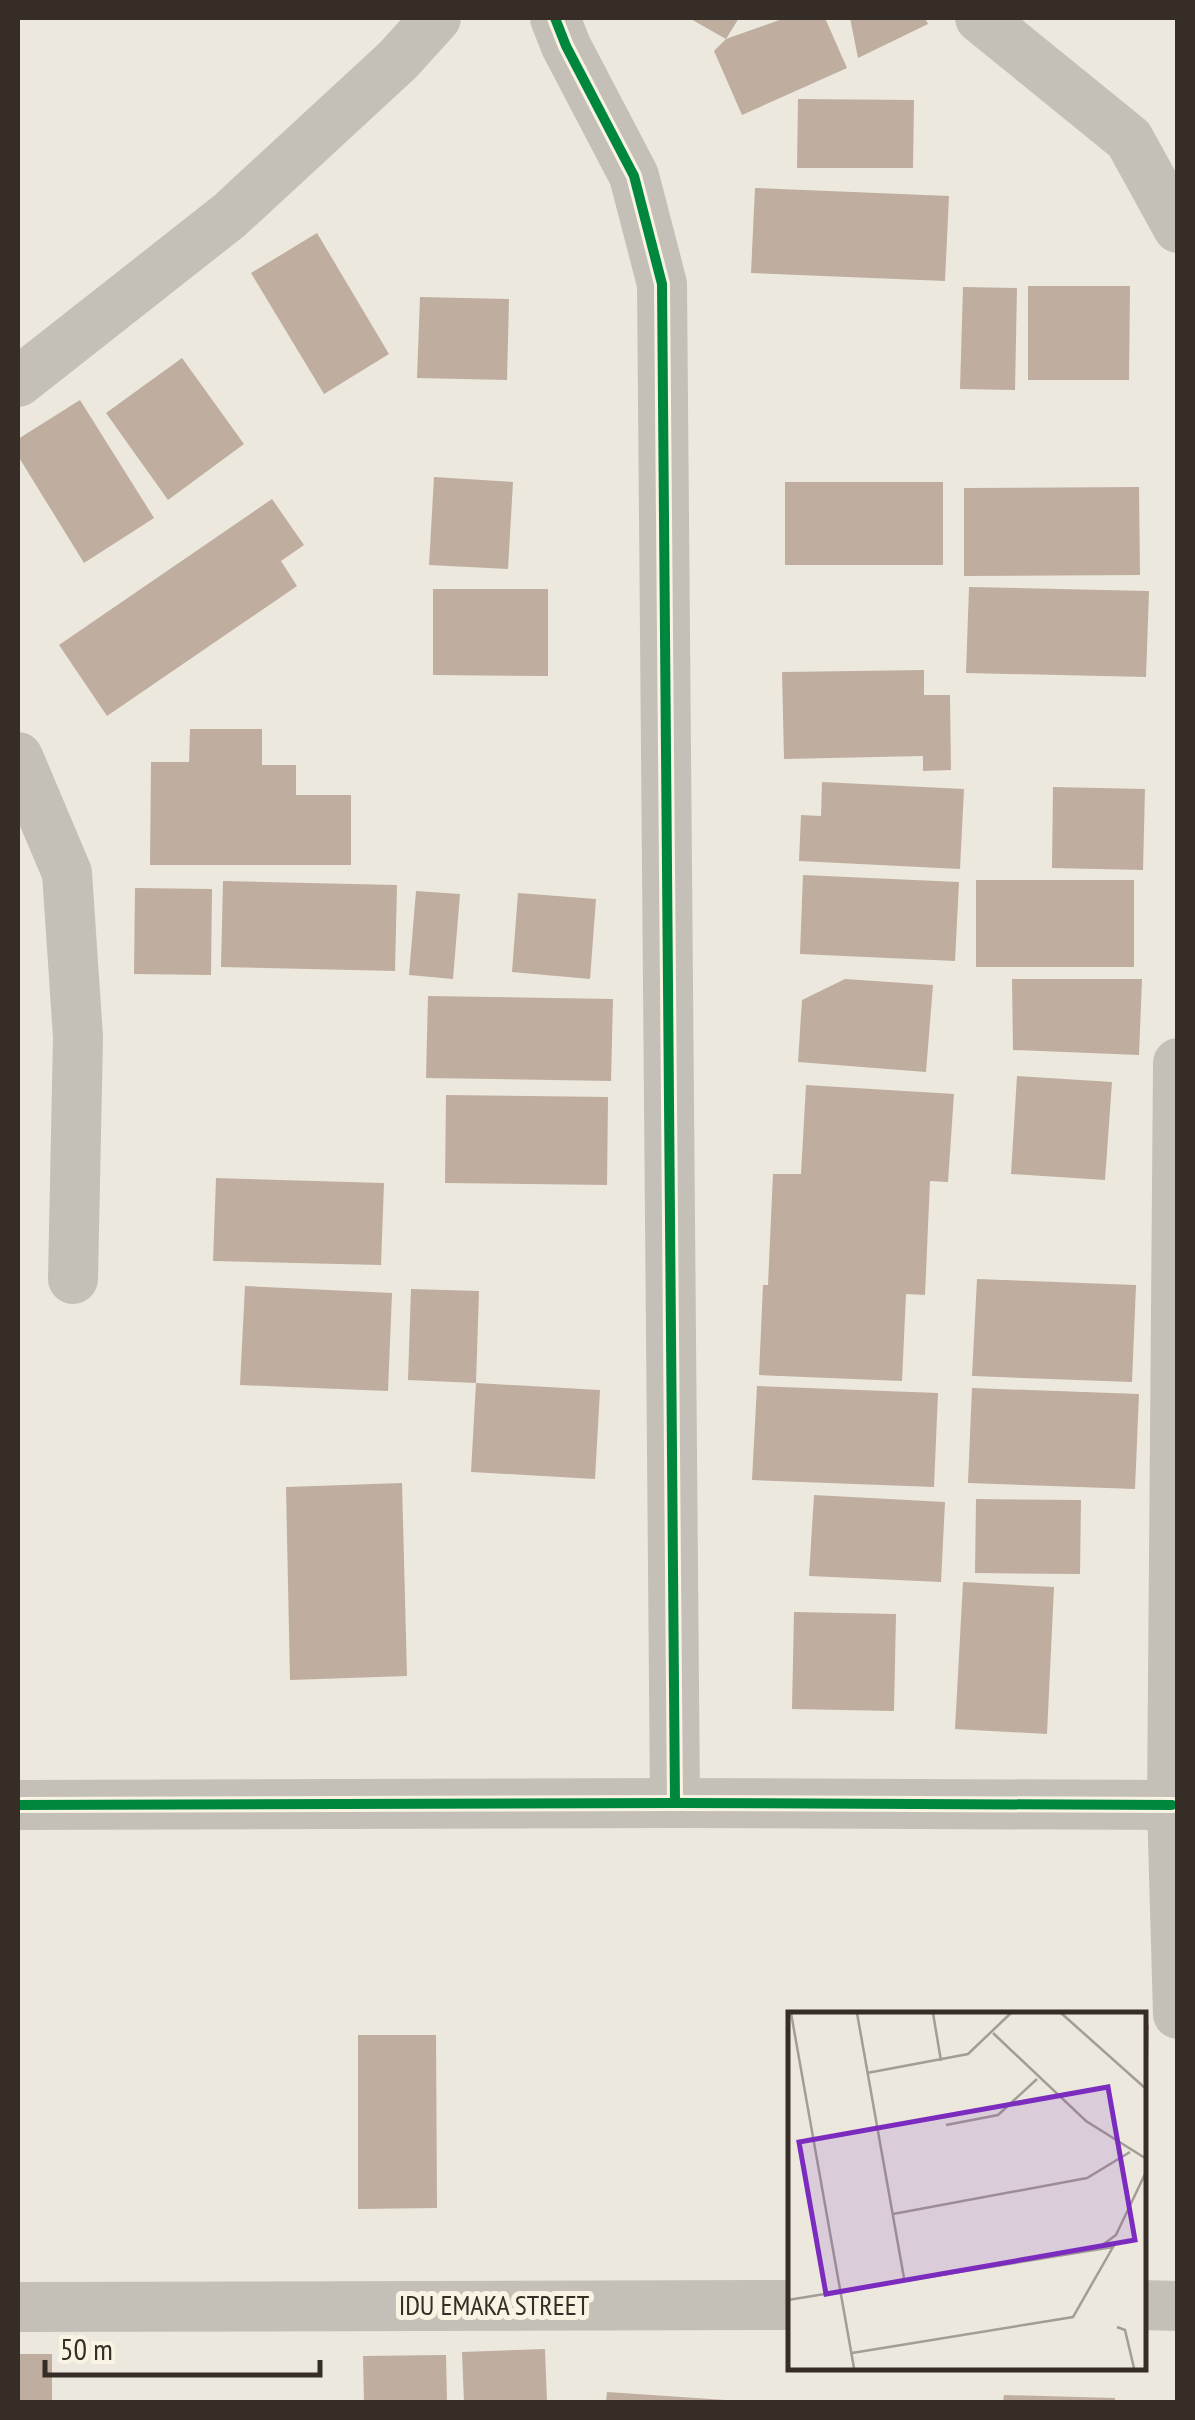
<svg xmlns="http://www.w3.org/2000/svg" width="1195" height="2420" font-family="'PT Sans Narrow',sans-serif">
<rect width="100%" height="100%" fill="#ece8de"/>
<g fill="#bfae9f">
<polygon points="689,18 739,18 726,39"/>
<polygon points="785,18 825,18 847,68 742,115 714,51 726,39"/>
<polygon points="850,18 925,18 928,24 858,58"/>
<polygon points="798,99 914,100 913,168 797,168"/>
<polygon points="755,188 949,196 945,281 751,273"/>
<polygon points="317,233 389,354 324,394 251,273"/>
<polygon points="1028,286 1130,286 1129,380 1028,380"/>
<polygon points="963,287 1017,288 1015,390 960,389"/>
<polygon points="420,297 509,299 507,380 417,378"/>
<polygon points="182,358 244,444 168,500 106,413"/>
<polygon points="80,400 154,518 84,563 18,456 18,439"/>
<polygon points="434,477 513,482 508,569 429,565"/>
<rect x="785" y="482" width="158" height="83"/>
<polygon points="1139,487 1140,575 964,576 964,488"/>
<polygon points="272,499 304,545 281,561 297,586 107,716 59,645"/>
<polygon points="969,587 1149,591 1146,677 966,673"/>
<polygon points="433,589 548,589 548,676 433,675"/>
<polygon points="924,670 924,695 950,695 951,770 923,771 923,756 784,759 782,672"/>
<polygon points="190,729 262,729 262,765 296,765 296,795 351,795 351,865 150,865 151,762 189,762"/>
<polygon points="822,782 964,789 960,869 799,861 801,815 821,816"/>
<polygon points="1053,787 1145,789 1143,870 1052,868"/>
<polygon points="803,875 959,882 955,961 800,954"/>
<rect x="976" y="880" width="158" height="87"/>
<polygon points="223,881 397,885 395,971 221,967"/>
<polygon points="135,888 212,889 211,975 134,974"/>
<polygon points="416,891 460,894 453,979 409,975"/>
<polygon points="518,893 596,899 590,979 512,972"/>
<polygon points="845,979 933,985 926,1072 798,1062 802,1000"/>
<polygon points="1012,979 1142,979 1139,1055 1013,1050"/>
<polygon points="428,996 613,999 611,1081 426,1078"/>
<polygon points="1017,1076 1112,1082 1105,1180 1011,1174"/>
<polygon points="806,1085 954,1094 948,1182 930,1181 925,1295 906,1294 902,1381 759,1375 763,1285 768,1285 773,1174 801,1174"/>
<polygon points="446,1095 608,1097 607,1185 445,1183"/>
<polygon points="216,1178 384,1183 381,1265 213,1261"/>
<polygon points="977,1279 1136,1285 1132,1382 972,1376"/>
<polygon points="245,1286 392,1293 388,1391 240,1385"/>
<polygon points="411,1289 479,1291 476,1383 600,1390 595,1479 471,1472 476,1383 408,1380"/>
<polygon points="757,1386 938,1393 934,1487 752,1480"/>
<polygon points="972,1388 1139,1394 1135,1489 968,1483"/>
<polygon points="402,1483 407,1676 290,1680 286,1487"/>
<polygon points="814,1495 945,1502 941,1582 809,1576"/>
<polygon points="976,1499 1081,1500 1080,1574 975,1573"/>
<polygon points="963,1582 1054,1587 1047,1734 955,1729"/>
<polygon points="794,1612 896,1614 894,1711 792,1709"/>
<polygon points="1142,2025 1149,2025 1146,2127 1142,2127"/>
<polygon points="358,2035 436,2035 437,2208 358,2209"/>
<polygon points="545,2349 547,2402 464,2402 462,2352"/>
<rect x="18" y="2354" width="34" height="48"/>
<polygon points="446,2355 447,2402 364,2402 363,2356"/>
<polygon points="607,2392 726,2400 726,2402 606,2402"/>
<polygon points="1004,2395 1115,2398 1115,2402 1003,2402"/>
</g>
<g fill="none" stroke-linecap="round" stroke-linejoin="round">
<g stroke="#c5c0b7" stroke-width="50">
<polyline points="555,18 566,46 634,176 662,284 675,1803"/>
<polyline points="980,18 1129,139 1178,228"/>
<polyline points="18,382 229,216 398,60 436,18"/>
<polyline points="18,757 67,873 78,1037 73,1279"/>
<polyline points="1178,1063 1172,1805 1178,2014"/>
<polyline points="18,1805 675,1803 1172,1805"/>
<polyline points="1142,2305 1178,2306"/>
<polyline points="18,2307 790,2305"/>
</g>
<g stroke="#f9f3e4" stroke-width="16">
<g id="cycleway">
<polyline points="555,18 566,46 634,176 662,284 675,1803"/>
<polyline points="18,1805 675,1803 1172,1805"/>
</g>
</g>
<use href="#cycleway" stroke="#00873e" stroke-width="10"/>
</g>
<g text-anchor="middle" stroke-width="10" stroke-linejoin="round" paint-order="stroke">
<g font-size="28" fill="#352d26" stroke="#f9f3e4">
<text x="494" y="2315">IDU EMAKA STREET</text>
</g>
</g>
<g transform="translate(788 2012)">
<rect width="358" height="358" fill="#ece8de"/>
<path fill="none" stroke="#a39d94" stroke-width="2.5" d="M 3,1 L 66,356M 69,1 L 116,266M 145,1 L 153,49M 273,1 L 357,76M 205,21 L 298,109 L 357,146M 79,61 L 180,42 L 223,1M 158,113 L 210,103 L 249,67M 105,202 L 299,166 L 342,140M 313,234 L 328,223 L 357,162M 0,288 L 325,235 L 285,305 L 64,341M 329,315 L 337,318 L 346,356"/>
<path fill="#7b2cbf" fill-opacity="0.15" stroke="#7b2cbf" stroke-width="5" d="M 320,75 L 347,228 L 38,282 L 11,130 Z"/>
<rect width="358" height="358" fill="none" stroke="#352d26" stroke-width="5"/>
</g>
<rect width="1195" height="2420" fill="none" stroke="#352d26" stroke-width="40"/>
<path d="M45 2360v15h275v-15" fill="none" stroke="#352d26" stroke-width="5"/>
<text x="60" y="2360" font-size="30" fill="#352d26" stroke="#f9f3e4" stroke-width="8" paint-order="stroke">50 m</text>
</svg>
